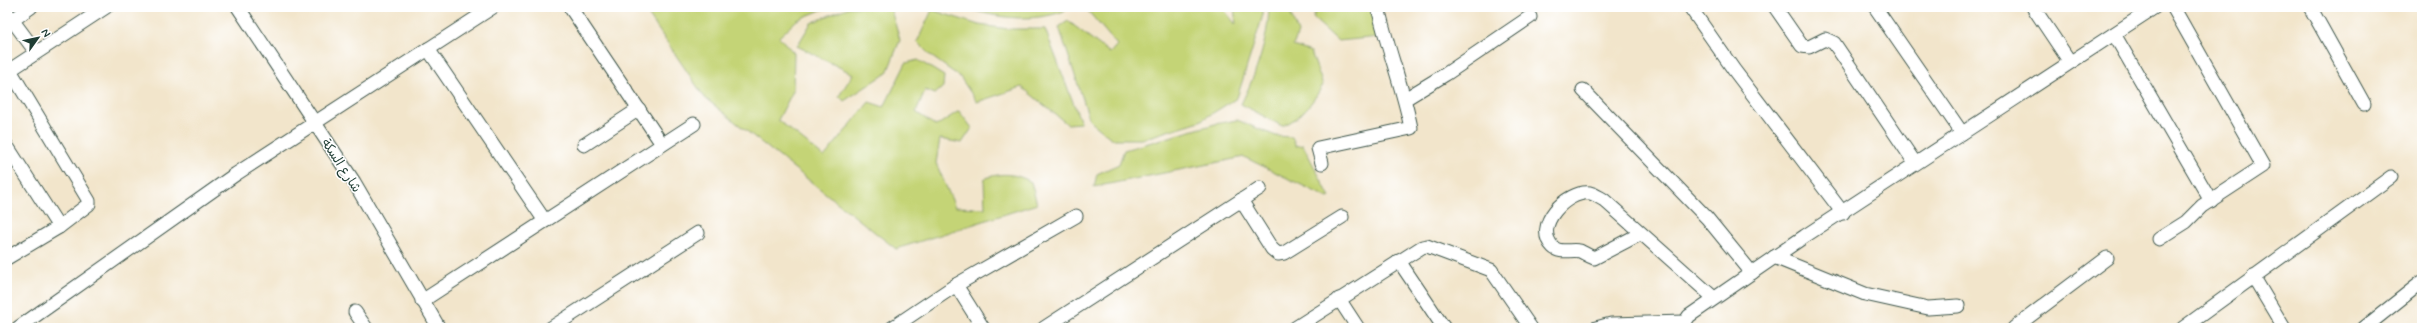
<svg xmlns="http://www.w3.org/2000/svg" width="2429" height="335" font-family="Mynerve,'Playpen Sans Arabic',sans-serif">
<rect width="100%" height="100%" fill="#fff"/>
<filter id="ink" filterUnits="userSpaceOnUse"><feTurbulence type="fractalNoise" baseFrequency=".025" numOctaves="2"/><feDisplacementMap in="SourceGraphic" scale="8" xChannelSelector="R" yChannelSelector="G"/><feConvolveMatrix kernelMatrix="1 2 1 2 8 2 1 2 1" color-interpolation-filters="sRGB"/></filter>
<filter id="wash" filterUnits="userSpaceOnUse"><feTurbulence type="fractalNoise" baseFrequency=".012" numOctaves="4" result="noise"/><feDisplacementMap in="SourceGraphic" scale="16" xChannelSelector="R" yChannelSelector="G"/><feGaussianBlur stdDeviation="0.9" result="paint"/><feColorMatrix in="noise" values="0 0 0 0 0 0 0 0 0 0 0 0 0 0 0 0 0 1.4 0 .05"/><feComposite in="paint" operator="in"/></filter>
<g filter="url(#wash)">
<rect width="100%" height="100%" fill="#f2e5cb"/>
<g fill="#c4d476" stroke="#728855">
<path d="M 643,7 L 828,7 L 797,20 L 779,37 L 794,53 L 793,91 L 778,120 L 824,157 L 869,102 L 884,107 L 906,63 L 918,60 L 944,76 L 943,87 L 935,94 L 925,90 L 916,112 L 936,126 L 959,111 L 972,128 L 962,143 L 940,139 L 936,163 L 955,207 L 985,208 L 984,179 C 1000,172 1016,173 1031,182 L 1037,204 L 896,249 L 705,98 Z"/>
<polygon points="849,7 890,7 900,40 887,73 844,101 839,96 853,74 797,46 811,23"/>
<path d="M 963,7 L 1073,7 C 1040,24 997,19 963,7 Z"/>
<polygon points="1093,7 1222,7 1236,25 1234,7 1262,7 1263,15 1237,98 1200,121 1142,139 1112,139 1090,121 1059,27 1068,21 1110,53 1117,45 1088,11"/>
<path d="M 1269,7 L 1288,7 L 1298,33 L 1293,46 L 1311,52 L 1323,85 C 1312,103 1302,118 1282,126 L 1241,104 C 1256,74 1268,41 1269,7 Z"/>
<polygon points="1317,7 1372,7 1379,37 1338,41 1313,18"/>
<polygon points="932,10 979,25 1008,29 1045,29 1081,123 1067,124 1022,87 977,102 960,77 931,56 917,42"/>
<polygon points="1237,120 1276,136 1292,137 1296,146 1303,145 1330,197 1328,198 1244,157 1094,187 1097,174 1119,164 1124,150 1215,124"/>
</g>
</g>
<g filter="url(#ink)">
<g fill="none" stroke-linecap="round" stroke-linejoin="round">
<g stroke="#3f564b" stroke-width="15">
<g id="minor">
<polyline points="238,7 354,182 439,328"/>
<polyline points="570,7 662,144"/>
<polyline points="1690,7 1734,70 1843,213"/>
<polyline points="1775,7 1802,46 1809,47 1825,39 1834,43 1915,163"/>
<polyline points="1875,7 1962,133"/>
<polyline points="2033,7 2070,62"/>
<polyline points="2310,7 2364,104"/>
<polyline points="7,13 36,52"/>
<polyline points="13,20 31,7"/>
<polyline points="2114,34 2211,201"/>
<polyline points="428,49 545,221"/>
<polyline points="7,72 106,7"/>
<polyline points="1583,90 1707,218 1752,273"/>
<polyline points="1405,99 1446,74 1530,17"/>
<polyline points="584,145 639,109"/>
<polyline points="7,146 59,227"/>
<path d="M 1322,163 L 1318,148 L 1411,128 C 1403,87 1387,48 1378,7"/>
<polyline points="1241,200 1272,249 1278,254 1284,253 1342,217"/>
<path d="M 1640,234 L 1594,258 C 1589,256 1584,253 1580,251 C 1571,249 1560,254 1553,247 C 1532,226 1567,190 1590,193 C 1595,194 1600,198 1604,200 L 1714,298"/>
<polyline points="2159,239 2186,222 2202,206 2263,166 2173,7"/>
<polyline points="1774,257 1865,294 1928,308 1958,306"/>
<polyline points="7,258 59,227 89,204 89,201 10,70"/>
<polyline points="1399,261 1444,328"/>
<polyline points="2253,276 2284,328"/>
<polyline points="956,285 983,328"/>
<polyline points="1339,299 1358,328"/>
<polyline points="422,301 694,124"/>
<polyline points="355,312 366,328"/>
<polyline points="1685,322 1689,316 1805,236 2155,7"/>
<polyline points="18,328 236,174 493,7"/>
<polyline points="551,328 698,233"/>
<polyline points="892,328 956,285 1076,216"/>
<polyline points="1044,328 1260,188"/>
<polyline points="1295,328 1422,247 1427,246 1491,270 1531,328"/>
<polyline points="1596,328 1611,324 1685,322"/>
<polyline points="2014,328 2107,258"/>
<polyline points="2183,328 2391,177"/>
<polyline points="2364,328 2422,282"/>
</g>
</g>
<use href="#minor" stroke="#fff" stroke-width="13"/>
</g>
</g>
<g text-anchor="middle" stroke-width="3" stroke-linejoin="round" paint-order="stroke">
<g font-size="13" fill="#1f3d34" stroke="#fff">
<text transform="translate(342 165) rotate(57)" y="5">شارع السكة</text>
</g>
</g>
<rect width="2429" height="335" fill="none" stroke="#fff" stroke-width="24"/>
<g transform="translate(38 38) rotate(57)" stroke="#ffffff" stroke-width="3" paint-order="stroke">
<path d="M0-3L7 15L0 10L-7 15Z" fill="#1f3d34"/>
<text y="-6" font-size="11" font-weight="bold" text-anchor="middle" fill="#1f3d34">N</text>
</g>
</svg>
